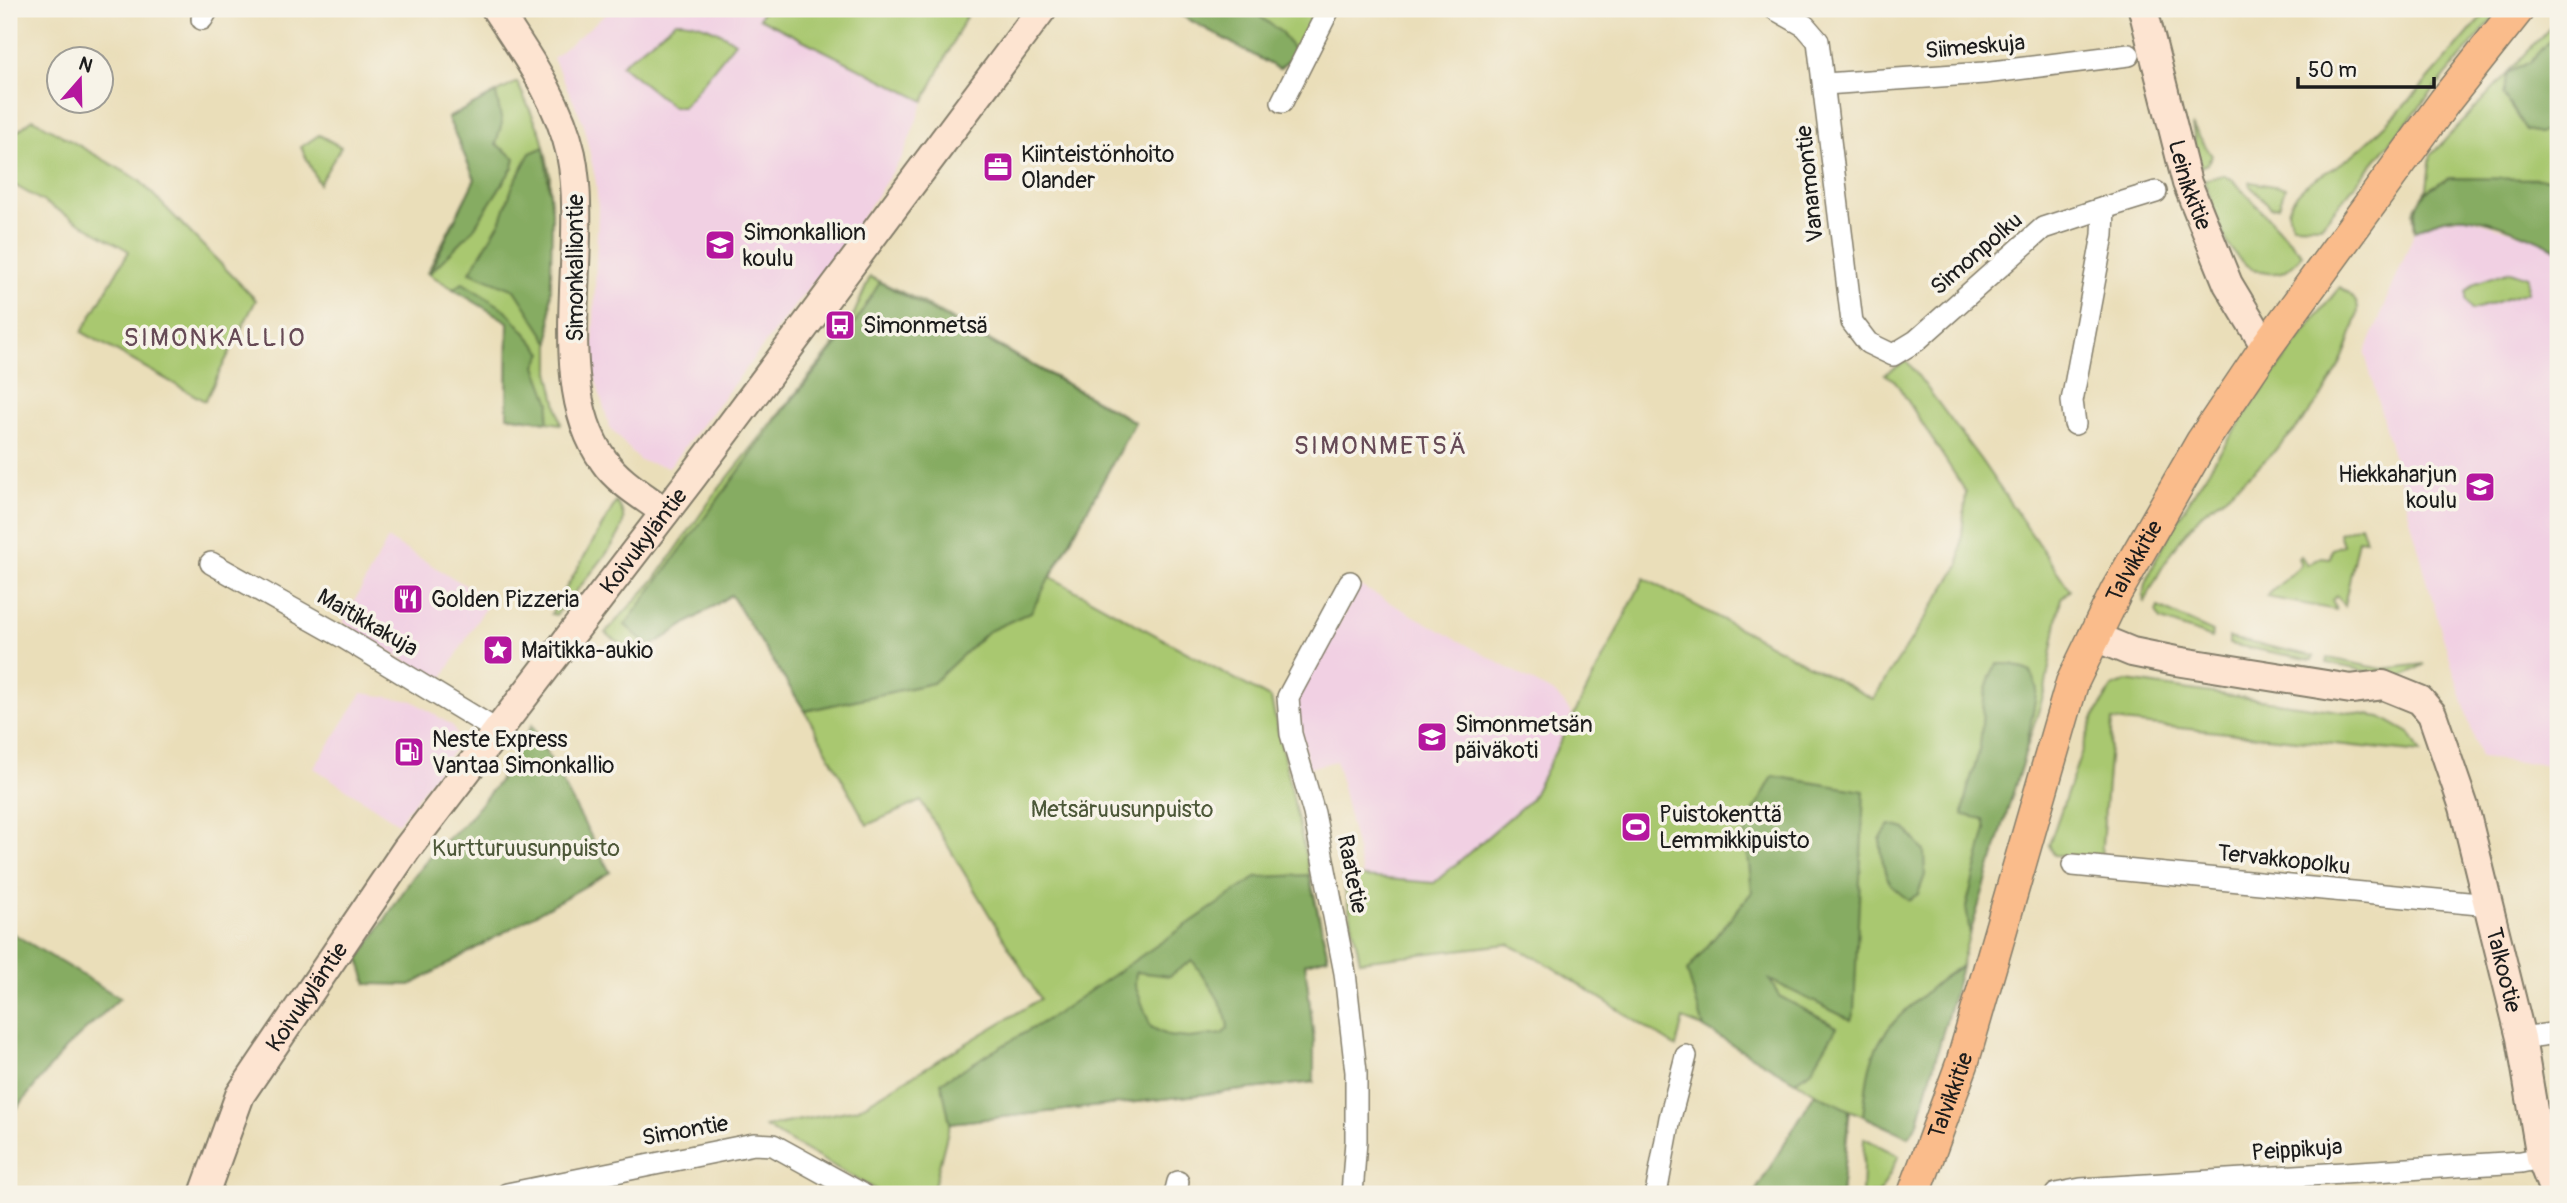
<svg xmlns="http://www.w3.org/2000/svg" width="2567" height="1203" font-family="Pangolin,sans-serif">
<rect width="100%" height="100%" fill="#f7f3e8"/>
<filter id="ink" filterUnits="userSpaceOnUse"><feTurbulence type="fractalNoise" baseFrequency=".0143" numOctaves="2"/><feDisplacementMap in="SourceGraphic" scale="14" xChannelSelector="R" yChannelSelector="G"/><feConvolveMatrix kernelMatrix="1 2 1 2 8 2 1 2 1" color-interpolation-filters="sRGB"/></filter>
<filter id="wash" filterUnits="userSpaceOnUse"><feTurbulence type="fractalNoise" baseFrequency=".00686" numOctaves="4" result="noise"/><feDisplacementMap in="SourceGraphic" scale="28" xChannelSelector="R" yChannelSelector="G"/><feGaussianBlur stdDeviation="1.57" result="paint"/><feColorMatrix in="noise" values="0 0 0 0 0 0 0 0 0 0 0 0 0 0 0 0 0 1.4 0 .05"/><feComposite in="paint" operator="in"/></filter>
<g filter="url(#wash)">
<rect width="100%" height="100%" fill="#eadeb9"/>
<g fill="#f1d0e3">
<polygon points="612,9 970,9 924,101 903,156 856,227 669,467 640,461 610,428 592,368 598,209 596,182 583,122 553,58"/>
<polygon points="2465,217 2539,240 2558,250 2558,766 2480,758 2438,620 2365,354 2415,231 2428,223"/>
<polygon points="388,539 490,600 440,682 343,622"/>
<polygon points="1360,586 1557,695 1572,714 1531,799 1434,883 1363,877 1336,761 1308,768 1296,699"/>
<polygon points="362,693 413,701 453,726 460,742 398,823 314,768"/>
</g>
<g fill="#a9c86f" stroke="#627246" stroke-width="2">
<polygon points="764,9 970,9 924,101 759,18"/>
<polygon points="1170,9 1320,9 1305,37 1300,38 1296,54 1279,69"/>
<path d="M 2489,9 L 2501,9 L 2321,226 L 2292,225 L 2288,211 C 2296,182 2328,174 2350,157 C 2402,114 2445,60 2489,9 Z"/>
<path d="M 2558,19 L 2558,250 C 2534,237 2494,221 2466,217 C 2450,215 2428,223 2415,231 L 2413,212 L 2427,188 L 2431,155 Z"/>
<path d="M 676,21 C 695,20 719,31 735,42 L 683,107 L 673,107 L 621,65 Z"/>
<polygon points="517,82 541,134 550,174 550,375 561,424 507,416 508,322 427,273 475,179 448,118"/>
<polygon points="33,119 139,180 256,300 205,401 82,332 129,251 9,182 9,138"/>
<polygon points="2192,125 2212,156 2207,164 2200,167"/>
<polygon points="319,135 341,147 319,184 301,147"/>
<path d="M 2223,175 L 2233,180 L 2302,254 C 2292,267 2285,275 2267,273 C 2225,268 2216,213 2204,180 Z"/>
<polygon points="2250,182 2285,188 2279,206 2271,207 2250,186"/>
<polygon points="2510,271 2528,277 2527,292 2472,310 2466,301 2466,292 2475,283"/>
<polygon points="870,277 916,299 1135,422 1051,577 1271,699 1328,957 1305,963 1314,1041 1314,1082 950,1123 932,1194 883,1194 765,1127 857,1109 1040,999 921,801 867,825 805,711 731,595 638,655 605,633 655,579 717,491 848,328"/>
<path d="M 2340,287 C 2365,303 2359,311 2351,336 C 2330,404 2280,447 2228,494 C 2220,501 2210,506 2203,513 C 2179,538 2157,572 2145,603 C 2126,573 2310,321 2340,287 Z"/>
<polygon points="1907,361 1980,459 2070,590 2061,598 2045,690 1978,903 1918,1122 1909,1137 1850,1110 1841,1194 1759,1194 1755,1192 1815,1093 1720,1034 1683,1019 1676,1047 1541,960 1508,944 1360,961 1342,875 1434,883 1531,799 1644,578 1873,699 1959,566 1966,492 1895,381 1885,374"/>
<path d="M 616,502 C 623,509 625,517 622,527 C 615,549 572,595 556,615 L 551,614 Z"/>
<polygon points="2361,525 2366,540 2358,539 2344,606 2337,596 2332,600 2336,610 2266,597 2301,565 2298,558 2301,556 2307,565 2321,557 2330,558 2332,549 2343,545 2339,533"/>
<polygon points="2158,607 2213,632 2212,638 2161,620 2156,612"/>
<polygon points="2229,638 2314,656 2312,660 2229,644"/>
<polygon points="2328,658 2382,669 2425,664 2399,678 2327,663"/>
<polygon points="2127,681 2381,717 2409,733 2421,753 2112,721 2101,858 2054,855 2049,845 2093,719 2112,687"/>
<polygon points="1864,1138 1899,1156 1879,1194 1862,1194"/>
</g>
<g fill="#86ac62" stroke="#51643f" stroke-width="2" fill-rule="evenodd">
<polygon points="1170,9 1250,9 1282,33 1296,54 1279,69"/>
<polygon points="2558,30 2558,129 2539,133 2526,130 2503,95 2508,73 2530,62"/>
<polygon points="496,93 502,123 496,144 515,158 513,167 472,231 429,274 475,179 448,118"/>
<polygon points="544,147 552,211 550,344 515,290 470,272 501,220 513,185 530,153"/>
<path d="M 2449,178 L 2558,179 L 2558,250 C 2534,237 2494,221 2466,217 C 2450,215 2428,223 2415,231 C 2412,201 2423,190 2449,178 Z"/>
<polygon points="880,282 1135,422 1031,612 987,632 933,683 805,711 731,595 650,647 625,625 785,409 854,324"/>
<polygon points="463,283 506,310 543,353 536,366 550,403 547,422 507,416 508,322 453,289"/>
<path d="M 1997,664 L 2012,664 L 2031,672 L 2037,689 L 2026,750 L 1970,934 L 1966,907 L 1986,829 L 1984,819 L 1963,815 C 1964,790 1976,769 1980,745 C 1984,716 1980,689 1997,664 Z"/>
<polygon points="532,725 610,872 411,985 367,984 359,959 413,877 440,845 463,825 497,784"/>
<polygon points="1773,776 1864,791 1854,1012 1851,1020 1770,980 1779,996 1837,1027 1811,1071 1795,1081 1704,1028 1687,971 1752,892 1745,827"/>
<path d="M 1890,825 L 1906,829 L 1924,851 L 1925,875 L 1918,894 L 1909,900 C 1881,882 1884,869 1880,839 Z"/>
<path d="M 1309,875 L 1328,957 L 1305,963 L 1314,1041 L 1314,1082 L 950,1123 L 941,1082 L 1053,1016 L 1257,877 ZM 1192,960 C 1205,979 1226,1004 1228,1028 L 1222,1034 L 1189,1038 L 1168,1036 L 1151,1027 L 1135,985 L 1136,972 L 1170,976 Z"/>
<polygon points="9,931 120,998 65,1049 9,1118"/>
<path d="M 1961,967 L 1918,1122 L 1909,1137 L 1863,1116 C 1869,1053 1874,1036 1922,996 C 1934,986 1946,973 1961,967 Z"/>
<polygon points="1815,1093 1849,1110 1841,1194 1759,1194 1755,1192"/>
</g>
</g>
<g filter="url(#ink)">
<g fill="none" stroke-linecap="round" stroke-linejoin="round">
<g stroke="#837d6a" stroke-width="24">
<g id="street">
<polyline points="1775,9 1805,26 1818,41 1852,322 1868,343 1893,355 1916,341 2043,228 2104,208 2103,235 2072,401 2075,424"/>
<polyline points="202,19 208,9"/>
<polyline points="1825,84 1984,73 2129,55"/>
<polyline points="1282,102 1329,9"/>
<polyline points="2104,208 2156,192"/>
<polyline points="211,563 341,636 496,730"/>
<polyline points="1350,582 1288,697 1291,734 1314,813 1345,973 1356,1072 1356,1141 1352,1194"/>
<polyline points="2073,865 2489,905"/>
<polyline points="2521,1038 2558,1033"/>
<polyline points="507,1194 754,1144 773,1145 862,1194"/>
<polyline points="1175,1194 1178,1182"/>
<polyline points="1656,1194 1670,1118 1686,1056"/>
<polyline points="2056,1194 2081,1189 2521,1162 2541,1158"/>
</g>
</g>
<g stroke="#837d6a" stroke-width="32">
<g id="secondary">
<path d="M 496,9 C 526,55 559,100 571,154 C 590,247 547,384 604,461 C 618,482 645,497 665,512"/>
<path id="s1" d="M 2143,9 L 2187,183 L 2228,284 L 2266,347"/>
<path id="s2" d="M 2093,636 L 2132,652 L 2176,661 L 2351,689 L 2383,685 L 2420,700 L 2432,714 L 2464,807 L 2521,1038 L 2541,1158 L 2555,1194"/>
<path id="s3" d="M 204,1194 L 240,1095 L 406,850 L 693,476 L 1042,9"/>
</g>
</g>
<g stroke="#837d6a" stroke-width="35">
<g id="primary">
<path id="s4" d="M 1914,1194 L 1962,1064 L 2072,683 L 2116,592 L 2202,442 L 2266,347 L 2445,101 L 2518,9"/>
</g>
</g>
<use href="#street" stroke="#fff" stroke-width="21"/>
<use href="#secondary" stroke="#fde4d1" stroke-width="28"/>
<use href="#primary" stroke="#fabc8b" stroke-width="32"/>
</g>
</g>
<defs>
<g id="office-square" transform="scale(1.575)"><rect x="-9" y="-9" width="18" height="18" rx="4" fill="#b5179e" stroke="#f7f3e8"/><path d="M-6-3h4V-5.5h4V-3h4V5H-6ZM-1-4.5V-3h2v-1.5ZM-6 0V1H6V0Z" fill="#fff"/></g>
<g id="school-square" transform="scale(1.575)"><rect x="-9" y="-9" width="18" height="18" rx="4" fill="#b5179e" stroke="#f7f3e8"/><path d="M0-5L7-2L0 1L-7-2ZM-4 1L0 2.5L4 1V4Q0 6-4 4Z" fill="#fff"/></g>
<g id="bus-square" transform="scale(1.575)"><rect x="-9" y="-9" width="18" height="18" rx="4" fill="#b5179e" stroke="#f7f3e8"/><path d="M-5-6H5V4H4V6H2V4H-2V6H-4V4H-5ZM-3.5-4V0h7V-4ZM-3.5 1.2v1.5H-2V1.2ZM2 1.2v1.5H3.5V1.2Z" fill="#fff"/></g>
<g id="restaurant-square" transform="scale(1.575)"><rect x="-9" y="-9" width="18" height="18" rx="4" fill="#b5179e" stroke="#f7f3e8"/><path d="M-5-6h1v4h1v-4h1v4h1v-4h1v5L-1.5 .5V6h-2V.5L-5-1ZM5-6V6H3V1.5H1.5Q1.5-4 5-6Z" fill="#fff"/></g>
<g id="sight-square" transform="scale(1.575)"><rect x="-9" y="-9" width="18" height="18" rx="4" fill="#b5179e" stroke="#f7f3e8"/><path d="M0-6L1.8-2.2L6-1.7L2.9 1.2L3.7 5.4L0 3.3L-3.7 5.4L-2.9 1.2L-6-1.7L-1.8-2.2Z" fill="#fff"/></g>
<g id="fuel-square" transform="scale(1.575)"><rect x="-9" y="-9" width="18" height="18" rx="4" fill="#b5179e" stroke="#f7f3e8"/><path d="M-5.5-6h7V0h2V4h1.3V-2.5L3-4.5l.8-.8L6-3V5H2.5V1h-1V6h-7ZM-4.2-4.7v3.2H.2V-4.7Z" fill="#fff"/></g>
<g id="stadium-square" transform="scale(1.575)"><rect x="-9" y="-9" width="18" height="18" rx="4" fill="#b5179e" stroke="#f7f3e8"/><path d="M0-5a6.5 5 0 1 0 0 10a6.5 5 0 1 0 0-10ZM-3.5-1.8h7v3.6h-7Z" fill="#fff"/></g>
</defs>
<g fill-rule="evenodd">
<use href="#office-square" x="998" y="167"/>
<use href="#school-square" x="720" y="245"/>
<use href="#bus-square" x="840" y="325"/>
<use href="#school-square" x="2480" y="487"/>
<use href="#restaurant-square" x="408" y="599"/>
<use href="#sight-square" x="498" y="650"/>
<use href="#school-square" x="1432" y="737"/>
<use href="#fuel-square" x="409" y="752"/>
<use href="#stadium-square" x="1636" y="827"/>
</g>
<g text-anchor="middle" stroke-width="7" stroke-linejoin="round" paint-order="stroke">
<g font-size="23" fill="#1c1c1c" stroke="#f7f3e8">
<text transform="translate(1975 46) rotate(-5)" y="8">Siimeskuja</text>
<text transform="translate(1809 184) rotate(-96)" y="8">Vanamontie</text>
<text dy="8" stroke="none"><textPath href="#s1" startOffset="182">Leinikkitie</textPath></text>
<text transform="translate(1976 253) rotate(-41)" y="8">Simonpolku</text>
<text transform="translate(575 268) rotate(-90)" y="8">Simonkalliontie</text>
<text dy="8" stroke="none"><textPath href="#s3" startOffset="791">Koivukyläntie</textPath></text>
<text dy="8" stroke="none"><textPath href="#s4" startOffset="672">Talvikkitie</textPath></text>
<text transform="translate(368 622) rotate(30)" y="8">Maitikkakuja</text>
<text transform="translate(2284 859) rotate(6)" y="8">Tervakkopolku</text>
<text transform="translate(1353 874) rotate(79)" y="8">Raatetie</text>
<text dy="8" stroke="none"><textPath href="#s2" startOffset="621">Talkootie</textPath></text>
<text dy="8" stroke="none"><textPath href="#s3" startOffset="224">Koivukyläntie</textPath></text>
<text dy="8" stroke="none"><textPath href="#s4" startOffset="105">Talvikkitie</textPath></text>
<text transform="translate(685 1130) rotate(-10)" y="8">Simontie</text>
<text transform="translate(2297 1149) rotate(-4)" y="8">Peippikuja</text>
</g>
<g font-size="23" fill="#1c1c1c" stroke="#f7f3e8" text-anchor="start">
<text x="1021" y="162">Kiinteistönhoito<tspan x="1021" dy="26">Olander</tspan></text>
<text x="743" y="240">Simonkallion<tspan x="743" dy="26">koulu</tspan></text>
<text x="863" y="333">Simonmetsä</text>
<text x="2457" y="482" text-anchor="end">Hiekkaharjun<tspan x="2457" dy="26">koulu</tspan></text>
<text x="431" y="607">Golden Pizzeria</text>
<text x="521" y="658">Maitikka-aukio</text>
<text x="1455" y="732">Simonmetsän<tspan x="1455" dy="26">päiväkoti</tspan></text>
<text x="432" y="747">Neste Express<tspan x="432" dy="26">Vantaa Simonkallio</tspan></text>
<text x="1659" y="822">Puistokenttä<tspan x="1659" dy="26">Lemmikkipuisto</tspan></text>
</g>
<g font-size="23" fill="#4d5839" stroke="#f7f3e8">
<text x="1122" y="817">Metsäruusunpuisto</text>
<text x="526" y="856">Kurtturuusunpuisto</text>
</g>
<g font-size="26" letter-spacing="2" fill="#664a56" stroke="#f7f3e8">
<text x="215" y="346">SIMONKALLIO</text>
<text x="1381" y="454">SIMONMETSÄ</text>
</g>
</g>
<rect width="2567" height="1203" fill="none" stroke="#f7f3e8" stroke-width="35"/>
<g transform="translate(80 80) rotate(20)"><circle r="33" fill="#f7f3e8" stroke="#9f9d96" stroke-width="2"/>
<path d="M0-5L12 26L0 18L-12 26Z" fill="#b5179e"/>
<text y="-10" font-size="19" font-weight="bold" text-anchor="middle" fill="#1c1c1c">N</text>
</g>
<path d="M2298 77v10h136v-10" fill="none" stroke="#1c1c1c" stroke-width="3.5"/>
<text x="2308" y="77" font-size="21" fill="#1c1c1c" stroke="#f7f3e8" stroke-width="5" paint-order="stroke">50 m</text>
</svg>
